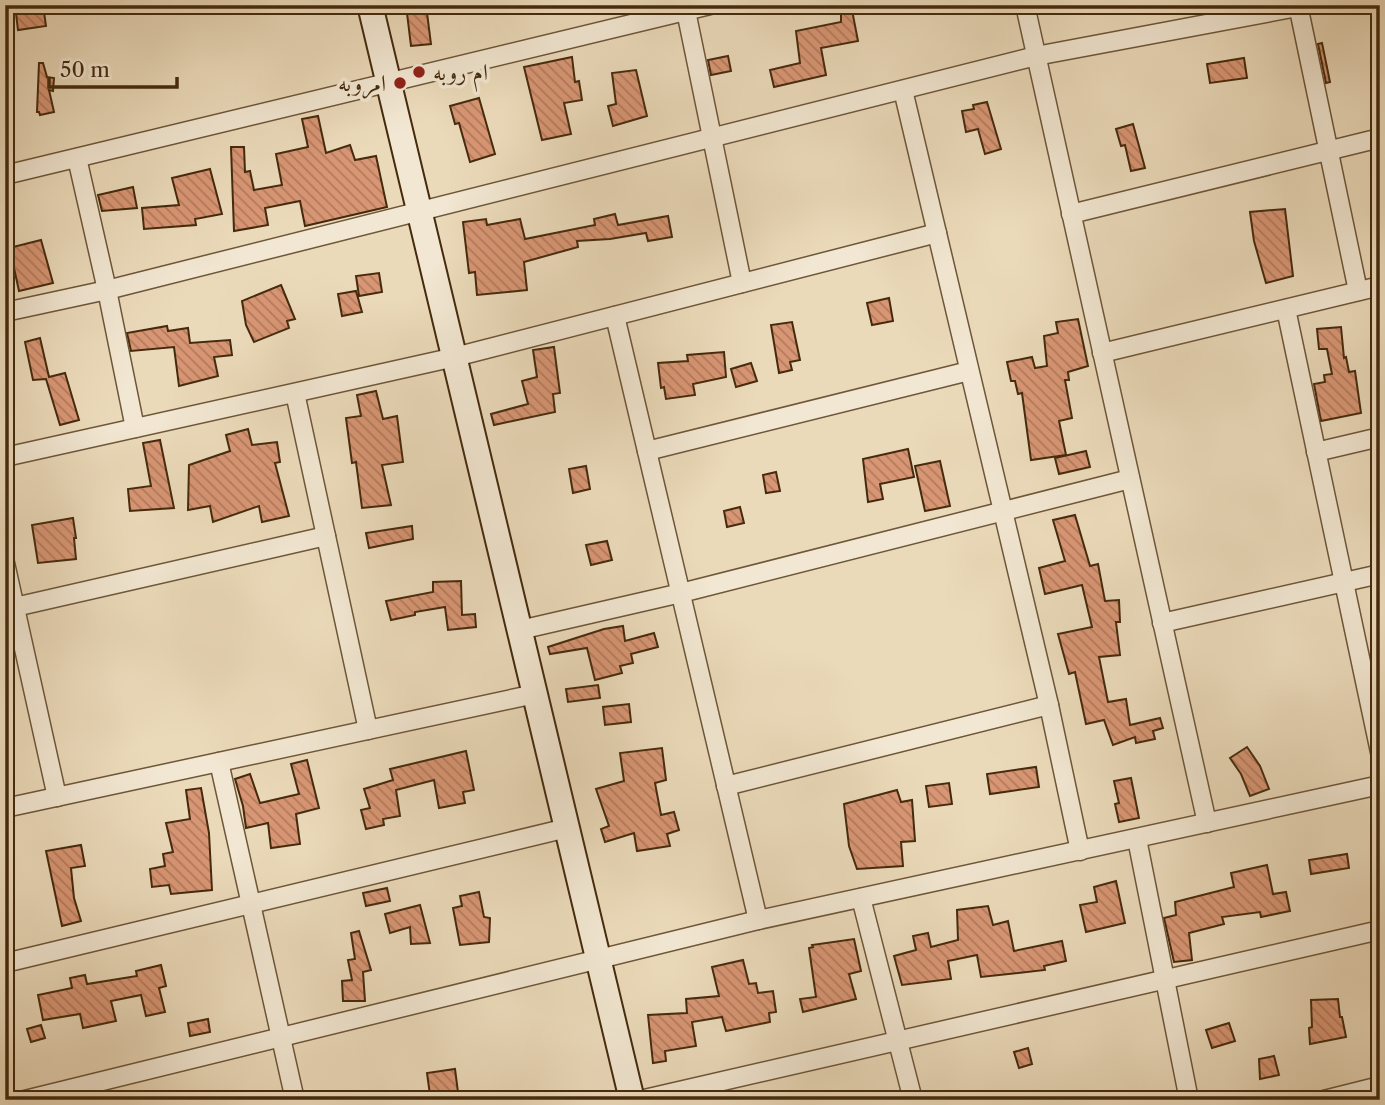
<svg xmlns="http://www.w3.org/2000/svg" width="1385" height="1105" font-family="'Libre Caslon Text',Amiri,serif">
<defs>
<pattern id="building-back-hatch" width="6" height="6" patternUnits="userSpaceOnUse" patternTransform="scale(1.75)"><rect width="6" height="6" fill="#d99674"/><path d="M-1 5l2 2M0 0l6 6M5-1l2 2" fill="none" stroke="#b27b5e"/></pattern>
</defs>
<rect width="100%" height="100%" fill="#ebdaba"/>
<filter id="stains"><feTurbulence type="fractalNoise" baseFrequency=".00286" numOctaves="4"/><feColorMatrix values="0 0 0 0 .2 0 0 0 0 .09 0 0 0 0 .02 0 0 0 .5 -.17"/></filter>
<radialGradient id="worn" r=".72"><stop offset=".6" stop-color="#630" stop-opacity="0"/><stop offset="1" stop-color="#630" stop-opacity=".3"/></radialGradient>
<g fill="url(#building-back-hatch)" stroke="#452a0d" stroke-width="2">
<polygon points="15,5 43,5 46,26 18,30"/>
<polygon points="406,5 426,5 431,44 411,46"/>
<polygon points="841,5 851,5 858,41 821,48 826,75 774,87 770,70 800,63 796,31 841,22"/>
<polygon points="1322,43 1330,82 1326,83 1318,44"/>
<polygon points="728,56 731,71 711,75 708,60"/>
<polygon points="572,57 575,82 579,81 582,100 564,103 571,134 542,140 524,67"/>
<polygon points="1244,58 1247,78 1210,83 1207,64"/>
<polygon points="39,63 43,63 47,77 54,78 53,91 49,90 54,112 40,115 39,112 37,112"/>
<polygon points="636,70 647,116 613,126 608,106 616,104 612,73"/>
<polygon points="479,98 495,154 470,162 459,123 455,124 450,106"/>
<polygon points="987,102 1001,149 985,154 978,129 966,132 962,111 974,109 973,105"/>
<polygon points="318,116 326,153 350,145 355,160 376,156 387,207 305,226 300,201 265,208 268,225 234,231 231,147 244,147 245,172 250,171 254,190 282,185 276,154 308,147 302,119"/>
<polygon points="1133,124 1145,168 1131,171 1125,145 1121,146 1116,129"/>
<polygon points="210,169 222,214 195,219 196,225 144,229 142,208 179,205 172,178"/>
<polygon points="133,187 137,208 102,211 98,195"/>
<polygon points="1285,209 1293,276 1266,283 1254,241 1250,212"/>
<polygon points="615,214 618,225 668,216 672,237 648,241 646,233 610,239 577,241 578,247 524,262 527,290 477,295 475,272 469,273 463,222 486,219 487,225 520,219 525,239 595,225 594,219"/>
<polygon points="41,240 53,283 19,291 14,268 5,270 5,249"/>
<polygon points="379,273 382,292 359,296 356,276"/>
<polygon points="281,285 295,319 287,321 289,328 254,342 246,325 242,301"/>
<polygon points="356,291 362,312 342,316 338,294"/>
<polygon points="889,298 893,321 872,325 867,303"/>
<polygon points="1078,319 1088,366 1068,372 1069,380 1065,380 1072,418 1059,421 1066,455 1031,460 1022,393 1018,394 1015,381 1011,381 1007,362 1032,357 1035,368 1047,366 1044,336 1058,333 1056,322"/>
<polygon points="792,322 800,360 790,362 792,370 779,373 771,325"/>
<polygon points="167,326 168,331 188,328 190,343 230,340 232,355 214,357 218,376 179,386 174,347 131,351 127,333"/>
<polygon points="1341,327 1344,358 1346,357 1349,372 1355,371 1361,413 1321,421 1314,384 1325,382 1324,375 1332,374 1327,349 1319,349 1317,329"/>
<polygon points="40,338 49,377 65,373 79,420 60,425 46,379 33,380 25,342"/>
<polygon points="554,347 560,393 553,394 555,412 494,425 491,414 528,404 522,381 537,377 533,350"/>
<polygon points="724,352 726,377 693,384 695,395 666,399 664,387 661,388 658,363 688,361 687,355"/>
<polygon points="751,363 757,381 736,387 731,369"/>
<polygon points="376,391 383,419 397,416 403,462 382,465 391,505 362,508 356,462 352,463 346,418 361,416 357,395"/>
<polygon points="248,429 252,445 277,442 280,462 275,463 289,516 262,522 259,506 213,522 210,506 188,510 189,465 230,451 226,435"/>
<polygon points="160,440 174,508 130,511 128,489 151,486 143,443"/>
<polygon points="908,449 914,477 880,484 883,499 868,502 863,459"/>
<polygon points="1086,451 1090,467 1059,474 1055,458"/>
<polygon points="940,461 950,506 925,511 915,466"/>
<polygon points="586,466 590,489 573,493 569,469"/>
<polygon points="776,472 780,491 766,493 763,475"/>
<polygon points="740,507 744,523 727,527 724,511"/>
<polygon points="1075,515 1090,566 1098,564 1105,601 1119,600 1120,622 1116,622 1120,655 1099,657 1108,702 1126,699 1130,725 1160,718 1163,728 1153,731 1155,739 1136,743 1135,737 1113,745 1104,720 1086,724 1075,672 1069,674 1058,634 1092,627 1082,585 1045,594 1039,568 1065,561 1053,520"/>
<polygon points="73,518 76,538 74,538 76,559 38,563 32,525"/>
<polygon points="412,526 413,539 369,548 366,533"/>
<polygon points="607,541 612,560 591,565 586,545"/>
<polygon points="461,581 462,615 475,614 476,627 448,630 445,607 415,612 415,615 391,620 386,601 433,592 433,582"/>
<polygon points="623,626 625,641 654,633 658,647 631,654 633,663 620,666 622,673 595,680 587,648 550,654 548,647 604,629"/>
<polygon points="598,685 600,698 568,702 566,689"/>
<polygon points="629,704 631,722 605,725 603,707"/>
<polygon points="1247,747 1260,766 1269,789 1250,796 1241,774 1230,758"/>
<polygon points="662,748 666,780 655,783 661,815 674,812 679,830 667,834 670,846 637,851 634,833 605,842 601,829 609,826 596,789 624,781 620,753"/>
<polygon points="466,751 474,790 463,792 465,803 439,808 434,780 396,790 400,816 383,819 384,825 366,829 361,810 370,808 364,789 393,780 390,769"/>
<polygon points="307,760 319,808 296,814 300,844 271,848 268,823 246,828 243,806 235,779 250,774 260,803 299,794 291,764"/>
<polygon points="1036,767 1039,787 990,794 987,774"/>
<polygon points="1131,778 1139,818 1119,822 1115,804 1119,803 1114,781"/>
<polygon points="949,783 952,804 929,807 926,786"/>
<polygon points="201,788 209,833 212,890 171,894 169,885 152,887 150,869 165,866 163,854 173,852 166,823 190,819 186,790"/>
<polygon points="897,790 901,802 912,800 915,841 901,842 903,866 857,869 849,846 844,804"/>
<polygon points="81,845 85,866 71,868 74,898 81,921 62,926 46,851"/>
<polygon points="1347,854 1349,868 1311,874 1309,860"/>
<polygon points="1267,865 1273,894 1286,892 1290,911 1261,917 1260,912 1222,917 1224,924 1189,933 1192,960 1174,962 1164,918 1176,915 1175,902 1234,887 1231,873"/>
<polygon points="1116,881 1125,923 1086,932 1080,905 1097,902 1094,887"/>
<polygon points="387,888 390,901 366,906 363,893"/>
<polygon points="479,892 484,917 490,918 489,942 460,945 453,908 462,906 460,896"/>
<polygon points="420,905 430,943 411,944 410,927 390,933 385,914"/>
<polygon points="988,906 993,925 1008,921 1014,951 1062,941 1066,961 1044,966 1045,970 981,977 977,955 948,961 951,979 902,985 894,956 916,950 913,936 928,933 931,947 958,940 957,910"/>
<polygon points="359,931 371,970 363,972 365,1001 343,1001 342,981 352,980 348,960 355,959 351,933"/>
<polygon points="854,939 861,971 849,974 856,999 803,1012 800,999 816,997 809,948 813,947 812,945"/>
<polygon points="743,960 749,984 756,983 758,993 773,991 776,1012 769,1013 770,1022 726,1031 722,1017 692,1022 696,1046 665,1051 666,1061 653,1063 648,1015 687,1013 686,999 719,996 712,967"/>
<polygon points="161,965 166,986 159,988 165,1012 146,1016 141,995 111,1001 116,1021 83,1028 80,1014 43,1020 38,995 72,988 70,978 85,975 87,984 137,976 136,971"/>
<polygon points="1338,999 1340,1017 1342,1017 1346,1037 1310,1044 1309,1028 1312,1027 1311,1000"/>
<polygon points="208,1019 210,1032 190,1036 188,1023"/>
<polygon points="1229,1023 1235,1041 1212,1048 1206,1030"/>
<polygon points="41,1025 45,1038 31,1042 27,1029"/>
<polygon points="1028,1048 1032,1064 1019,1068 1014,1052"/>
<polygon points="1274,1056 1279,1075 1260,1079 1259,1059"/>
<polygon points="455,1069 458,1092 430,1095 427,1073"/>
</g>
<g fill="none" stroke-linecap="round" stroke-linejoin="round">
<g stroke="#6e5638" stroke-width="21">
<g id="minor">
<polyline points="1025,5 1207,823"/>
<polyline points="1298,5 1358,291"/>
<polyline points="686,11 742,283"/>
<polyline points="903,90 1049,705 1080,851"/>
<polyline points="77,158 107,290 135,428"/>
<polyline points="5,175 710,5"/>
<polyline points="1071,214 1380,138"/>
<polyline points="1286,309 1380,752"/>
<polyline points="5,312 107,290 1036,56 1308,5"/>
<polyline points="615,316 758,920"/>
<polyline points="1102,353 1380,286"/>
<polyline points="295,393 368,730"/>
<polyline points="647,451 969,371"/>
<polyline points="1316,452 1380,437"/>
<polyline points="5,457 455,357 937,233"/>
<polyline points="5,563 57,797"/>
<polyline points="15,607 326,536"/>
<polyline points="1162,623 1380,574"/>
<polyline points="520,630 681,593 1130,479"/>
<polyline points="219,762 295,1100"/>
<polyline points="726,786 1049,705"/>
<polyline points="5,808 535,694"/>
<polyline points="1137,839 1189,1100"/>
<polyline points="861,898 913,1100"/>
<polyline points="5,963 567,828"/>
<polyline points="25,1100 758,920 1380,785"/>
<polyline points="640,1100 1380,930"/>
<polyline points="1324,1100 1380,1086"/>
</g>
</g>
<g stroke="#452a0d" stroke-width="28">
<polyline id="secondary" points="370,5 632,1100"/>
</g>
<use href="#minor" stroke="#f2e7d2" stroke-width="18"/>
<use href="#secondary" stroke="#f2e7d2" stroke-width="24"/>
</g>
<g fill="#8f2418" stroke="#f2e7d2" stroke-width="2.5">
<circle cx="419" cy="72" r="7"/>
<circle cx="400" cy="83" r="7"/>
</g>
<g text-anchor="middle" stroke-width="7" stroke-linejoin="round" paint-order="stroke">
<g font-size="23" fill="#452a0d" stroke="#f2e7d2" text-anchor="start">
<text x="433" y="80">ام روبه</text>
<text x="386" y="91" text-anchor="end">امروبه</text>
</g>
</g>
<rect width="1385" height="1105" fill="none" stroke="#ebdaba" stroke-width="28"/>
<rect x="7" y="7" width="1371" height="1091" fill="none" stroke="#452a0d" stroke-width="3.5"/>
<rect x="14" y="14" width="1357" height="1077" fill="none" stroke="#452a0d" stroke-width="2"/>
<path d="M49 77v10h128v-10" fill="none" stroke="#452a0d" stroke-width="3.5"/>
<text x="60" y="77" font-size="21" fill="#452a0d" stroke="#f2e7d2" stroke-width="5" paint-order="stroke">50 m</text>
<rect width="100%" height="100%" filter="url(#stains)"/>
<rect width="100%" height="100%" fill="url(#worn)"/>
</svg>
